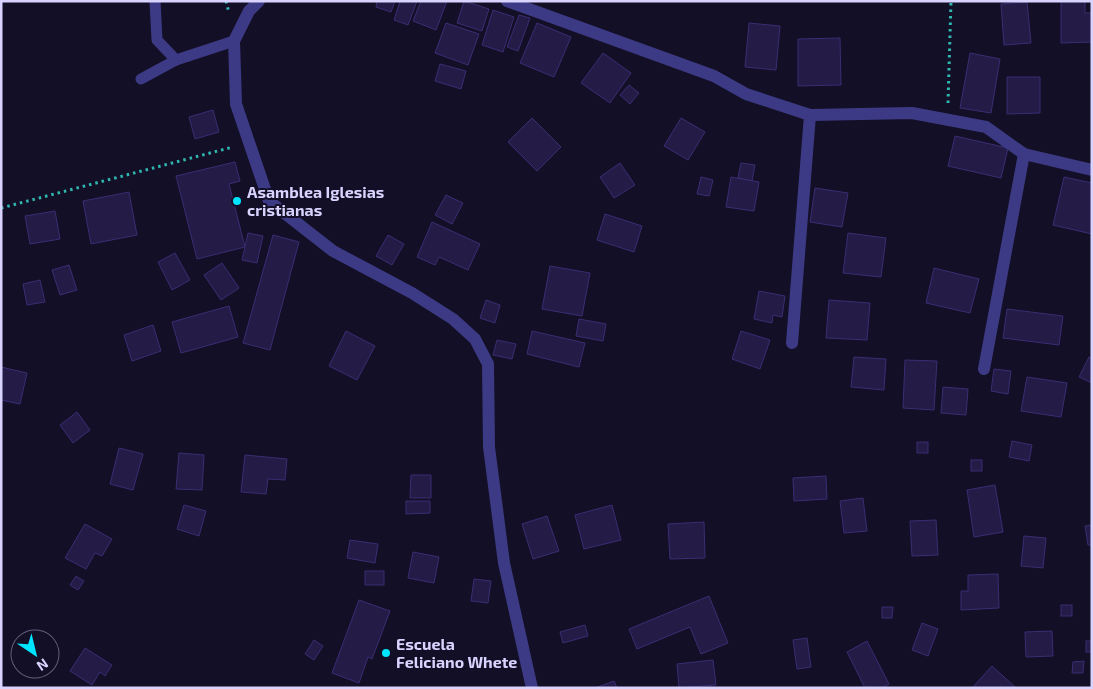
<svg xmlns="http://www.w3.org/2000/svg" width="1093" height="689" font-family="'Exo 2',sans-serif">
<rect width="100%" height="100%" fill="#130f26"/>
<g fill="#241b47" stroke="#3b2d73">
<polygon points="377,1 395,1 391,12 376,7"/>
<polygon points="400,1 417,1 408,25 394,20"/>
<polygon points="421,1 447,1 436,30 413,21"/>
<polygon points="464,1 489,9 482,31 457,23"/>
<polygon points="1061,1 1085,1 1085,13 1092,13 1092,42 1061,43"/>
<polygon points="1027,2 1031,43 1004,45 1001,4"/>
<polygon points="493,10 514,17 503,52 482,45"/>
<polygon points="519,15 530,18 518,51 507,47"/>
<polygon points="446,23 479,34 468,65 435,53"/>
<polygon points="537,23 571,37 554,77 520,63"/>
<polygon points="749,23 780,26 776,70 745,67"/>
<polygon points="840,38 841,85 798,86 798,39"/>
<polygon points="603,53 631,73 610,103 581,83"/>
<polygon points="970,53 1000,59 991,113 960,108"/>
<polygon points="440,64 466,71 461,89 435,81"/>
<polygon points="1007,77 1040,77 1040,113 1007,114"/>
<polygon points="629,85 639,93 630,104 620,95"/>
<polygon points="213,110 219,132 195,139 189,117"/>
<polygon points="532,118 561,147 537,171 508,142"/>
<polygon points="681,118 705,132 688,160 664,146"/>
<polygon points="955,136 1008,148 1001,178 948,166"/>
<polygon points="235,162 240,181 229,184 245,247 197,259 176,176"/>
<polygon points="620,163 635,185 614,198 600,177"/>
<polygon points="741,163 755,165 752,181 738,178"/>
<polygon points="701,177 713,180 709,196 697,194"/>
<polygon points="731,177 759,182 754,211 726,207"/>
<polygon points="1064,177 1092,183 1092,234 1053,225"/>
<polygon points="815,188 848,193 842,227 810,222"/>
<polygon points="129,192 137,235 91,244 83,201"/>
<polygon points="446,195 463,203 452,224 435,215"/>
<polygon points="55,211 60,239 30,244 25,216"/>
<polygon points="605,214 642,226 634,252 597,240"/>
<polygon points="432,222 480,244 468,270 439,257 435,265 417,257"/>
<polygon points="248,233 263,236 257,263 242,260"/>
<polygon points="848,233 886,238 881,277 843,273"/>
<polygon points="273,235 299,242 270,350 243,343"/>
<polygon points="388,235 404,244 392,265 376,256"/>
<polygon points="175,253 190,280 172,290 158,262"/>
<polygon points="222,263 239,288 221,300 204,275"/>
<polygon points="69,265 77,290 60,295 52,270"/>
<polygon points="550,266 590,273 582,316 542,309"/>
<polygon points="934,268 979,279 970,313 926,303"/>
<polygon points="40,280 45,302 27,305 23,284"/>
<polygon points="759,291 785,296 782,317 773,315 772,323 754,319"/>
<polygon points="486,300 500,305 495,323 480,318"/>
<polygon points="829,300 870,303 867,340 826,338"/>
<polygon points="229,306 238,337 181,353 172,322"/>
<polygon points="1007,309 1063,316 1059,345 1003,338"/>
<polygon points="579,319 606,324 603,341 576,336"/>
<polygon points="153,325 161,351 132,361 124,335"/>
<polygon points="346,331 375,346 357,380 329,366"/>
<polygon points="532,331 585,343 579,367 527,354"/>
<polygon points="741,331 770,340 760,369 732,359"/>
<polygon points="497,340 516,344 512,359 493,355"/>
<polygon points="854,357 886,359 884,390 851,387"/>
<polygon points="1089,357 1092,358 1092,383 1079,377"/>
<polygon points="905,360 937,361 934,410 903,408"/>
<polygon points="1,367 27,373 20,404 1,400"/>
<polygon points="994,369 1011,371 1008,394 991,391"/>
<polygon points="1027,377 1067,383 1061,417 1021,411"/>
<polygon points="943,387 968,389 966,415 941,413"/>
<polygon points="77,412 90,430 73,443 60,425"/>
<polygon points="1012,441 1032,445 1029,461 1009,457"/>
<rect x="917" y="442" width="11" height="11"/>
<polygon points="119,448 143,454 133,490 110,484"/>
<polygon points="179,453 204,455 202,490 176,489"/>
<polygon points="245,455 287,459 285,480 268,479 266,494 241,492"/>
<rect x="971" y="460" width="11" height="11"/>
<polygon points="411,475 431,475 431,498 410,498"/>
<polygon points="826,476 827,499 794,501 793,478"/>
<polygon points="995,485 1003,532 974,537 967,490"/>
<polygon points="863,498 867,531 844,533 840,501"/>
<polygon points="406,501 430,501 430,513 406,514"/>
<polygon points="184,505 206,511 199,536 177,529"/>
<polygon points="612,505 621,540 584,549 575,515"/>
<polygon points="547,516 559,551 533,559 522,524"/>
<polygon points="936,520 938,555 912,556 910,521"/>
<polygon points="704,522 705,558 670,559 668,524"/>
<polygon points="85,524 112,539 102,556 95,553 86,569 65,558"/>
<polygon points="1092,525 1092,545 1088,545 1085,526"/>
<polygon points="1024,536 1046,538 1043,568 1021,566"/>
<polygon points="350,540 378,544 375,563 347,558"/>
<polygon points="413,552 439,557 434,583 408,578"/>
<rect x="365" y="571" width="19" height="14"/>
<polygon points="998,574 999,608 961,610 961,591 968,591 968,575"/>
<polygon points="76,576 84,581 78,590 70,585"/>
<polygon points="474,579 491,581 488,603 471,601"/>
<polygon points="709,596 728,643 701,654 690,627 637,649 629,629"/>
<polygon points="359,600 390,611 372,659 368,657 359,683 332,673"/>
<rect x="1061" y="605" width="11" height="11"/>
<polygon points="882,607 893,607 892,618 882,618"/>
<polygon points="922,623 938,629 928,656 912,650"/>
<polygon points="585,625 588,636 563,643 560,632"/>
<polygon points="1052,631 1053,656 1026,657 1025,632"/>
<polygon points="807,638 811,667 797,669 793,640"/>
<polygon points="314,640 323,646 314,660 305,654"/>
<polygon points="867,641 889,684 882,688 865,688 847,652"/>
<rect x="1086" y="641" width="6" height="11"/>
<polygon points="85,648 112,665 105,676 100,672 92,685 70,671"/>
<polygon points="713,660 716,685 679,688 677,664"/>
<polygon points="1084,661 1083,673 1072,673 1073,662"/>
<polygon points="992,666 1015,687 1015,688 972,688"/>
<polygon points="614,681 617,688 595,688"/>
</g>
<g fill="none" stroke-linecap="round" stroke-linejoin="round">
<g stroke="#2fb8b0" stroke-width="3" stroke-dasharray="2.5 4" stroke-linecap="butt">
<polyline points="226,1 229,13"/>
<polyline points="948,103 951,1"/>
<polyline points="1,208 233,147"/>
</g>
<g stroke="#3d3a85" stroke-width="11">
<polyline points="155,1 157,40 176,60"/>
<polyline points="141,79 176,60 234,41"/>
</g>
<g stroke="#3d3a85" stroke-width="12">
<polyline points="259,1 249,11 234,41 236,104 269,201 333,251 412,293 453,319 475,339 488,364 489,447 504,563 532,688"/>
<polyline points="507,1 714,76 746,94 810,115 912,113 986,127 1024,154 1092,170"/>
<polyline points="792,343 810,115"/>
<polyline points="984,369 1024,154"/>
</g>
</g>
<g fill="#00e5ff" stroke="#130f26" stroke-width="2">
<circle cx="237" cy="201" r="5"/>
<circle cx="386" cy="653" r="5"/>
</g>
<g text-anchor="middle" stroke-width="4" stroke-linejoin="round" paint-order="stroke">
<g font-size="16" font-weight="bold" fill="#d9d4ff" stroke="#130f26" text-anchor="start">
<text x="247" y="198">Asamblea Iglesias<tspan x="247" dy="18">cristianas</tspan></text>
<text x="396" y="650">Escuela<tspan x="396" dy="18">Feliciano Whete</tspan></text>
</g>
</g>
<rect width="1093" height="689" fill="none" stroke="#d9d4ff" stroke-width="5"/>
<g transform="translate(35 654) rotate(145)"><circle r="24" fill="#130f26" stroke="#625e7d"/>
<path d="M0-4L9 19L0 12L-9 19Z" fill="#00e5ff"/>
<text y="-8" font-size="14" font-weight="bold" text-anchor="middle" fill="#d9d4ff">N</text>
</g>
</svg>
